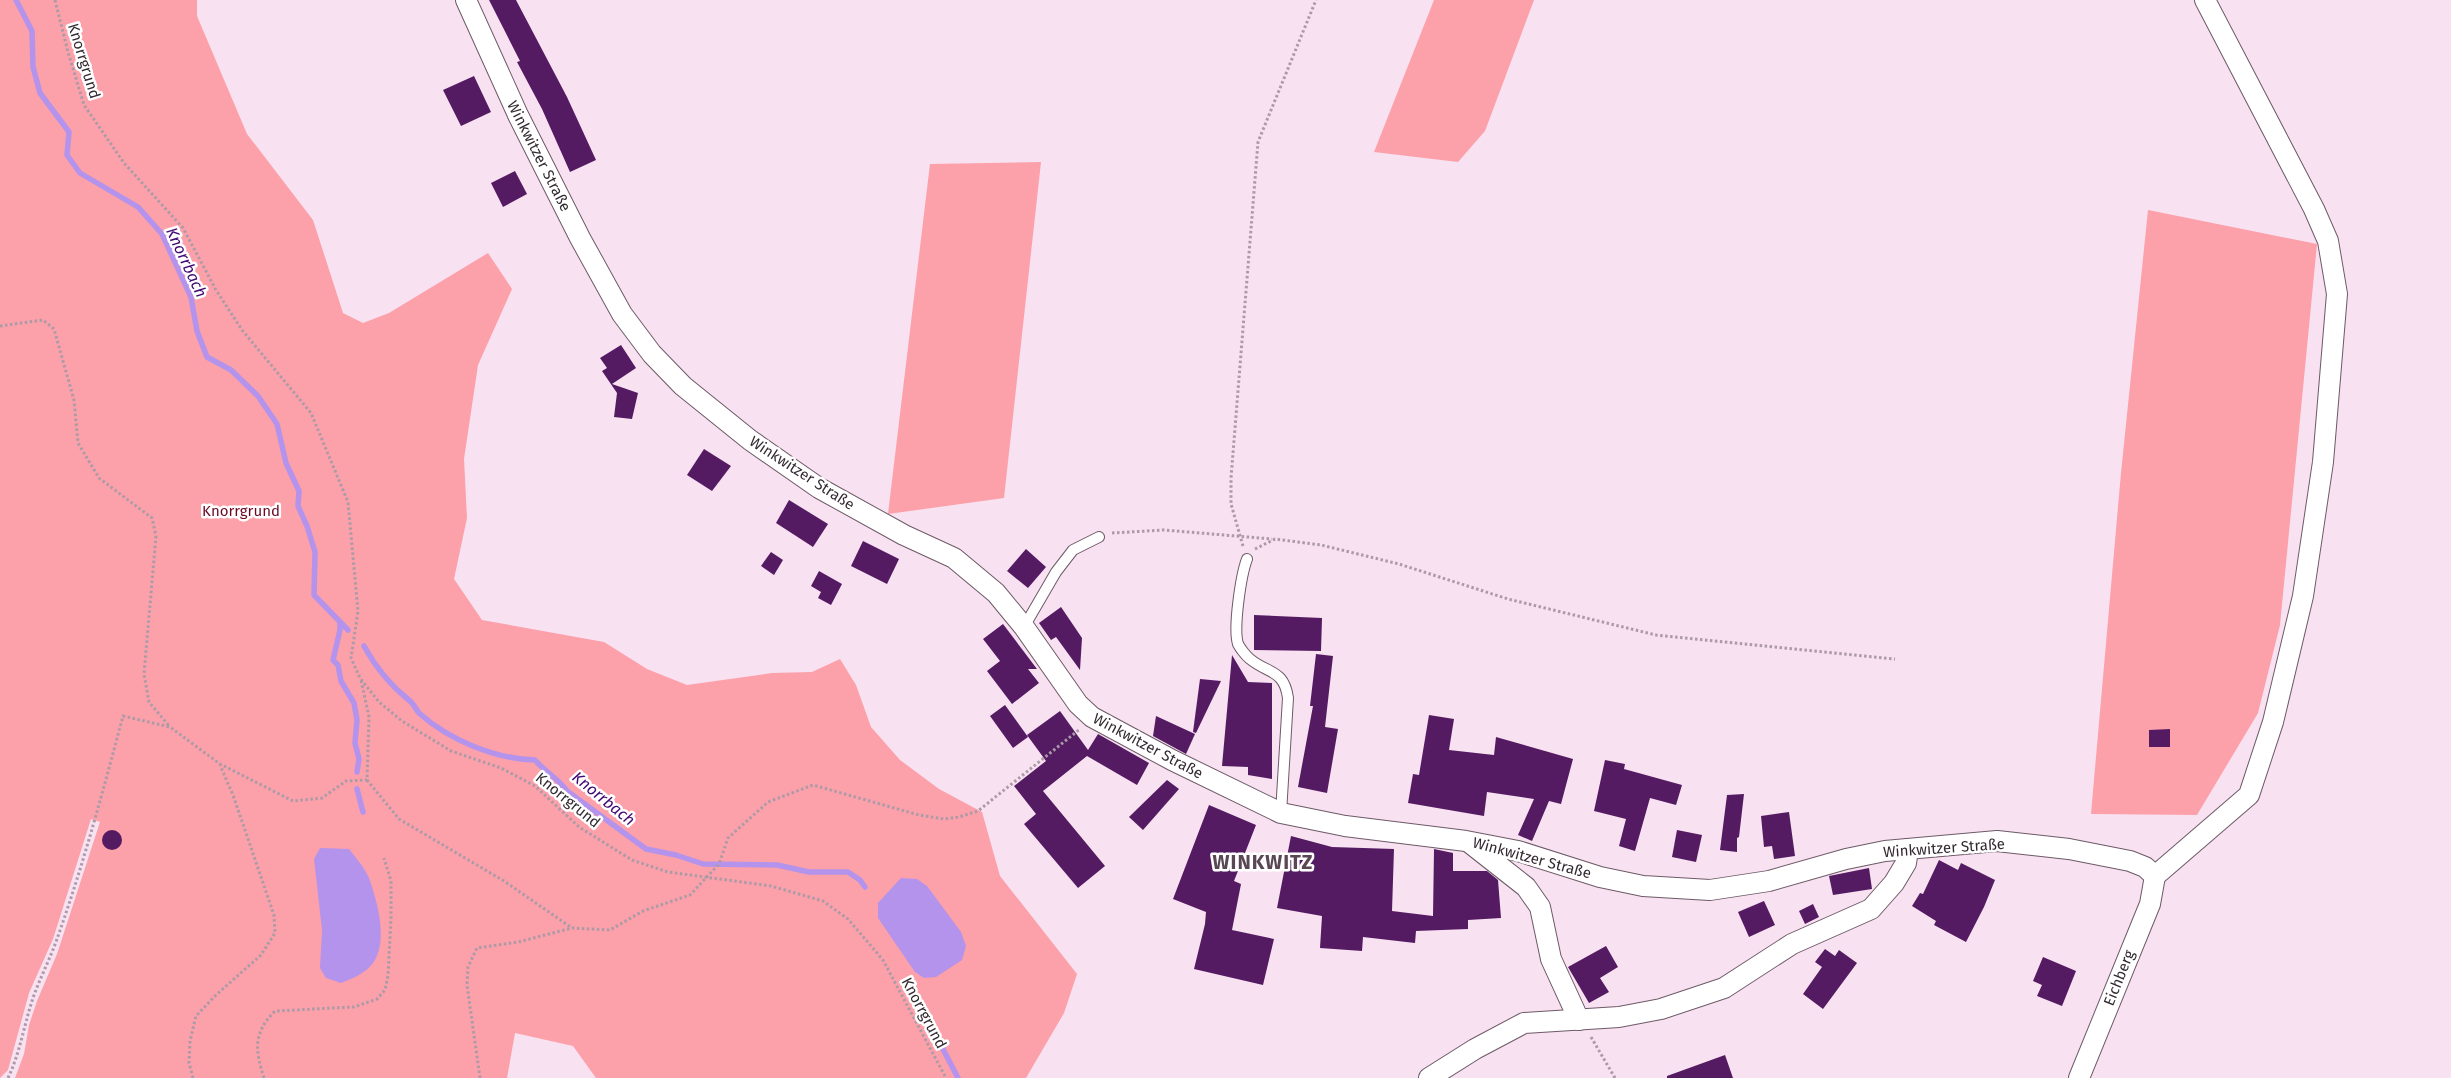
<svg xmlns="http://www.w3.org/2000/svg" width="2451" height="1078" font-family="'Fira Sans',sans-serif">
<rect width="100%" height="100%" fill="#f8e1f1"/>
<g fill="#fca0aa">
<polygon points="0,0 197,0 197,16 247,134 313,220 343,313 363,323 389,313 488,253 512,289 478,365 464,459 467,518 454,579 482,620 604,642 647,669 687,685 772,673 812,672 840,659 856,685 871,727 900,760 939,789 982,812 1000,876 1077,974 1064,1013 1026,1078 596,1078 573,1046 515,1033 507,1078 15,1078 24,1054 29,1025 37,1001 57,954 100,822 91,819 53,939 29,993 8,1070 0,1078"/>
<polygon points="1434,0 1534,0 1485,131 1458,162 1374,152"/>
<polygon points="1041,162 1004,498 888,514 930,164"/>
<polygon points="2148,210 2317,244 2280,625 2258,713 2197,815 2091,814 2121,473"/>
</g>
<g fill="#b493ec">
<path d="M 320,848 L 349,849 C 356,858 364,867 369,878 C 377,901 389,941 373,963 C 365,974 353,978 341,983 L 326,978 L 320,968 L 322,930 L 314,859 Z"/>
<polygon points="901,878 917,879 927,886 961,932 966,946 962,960 936,977 924,978 915,972 878,918 878,903"/>
</g>
<g fill="none" stroke-linecap="round" stroke-linejoin="round">
<g stroke="#b493ec" stroke-width="5.5">
<polyline points="16,0 32,31 33,67 40,93 69,132 67,155 80,173 138,207 162,234 191,297 197,331 207,357 231,370 258,396 277,424 286,463 299,491 298,506 307,526 315,552 314,595 348,630"/>
<polyline points="340,623 340,630 333,660 338,665 341,681 354,703 357,720 355,743 359,759 357,772"/>
<path d="M 364,646 C 376,668 391,686 410,701 C 414,704 416,710 419,713 C 449,740 495,759 535,760 C 545,772 558,778 567,791 L 646,849 L 676,855 L 703,864 L 777,865 L 809,872 L 848,872 L 860,880 L 865,887"/>
<polyline points="357,789 363,812"/>
<polyline points="918,1001 958,1078"/>
</g>
</g>
<g fill="#541b63">
<polygon points="489,0 516,0 567,97 596,160 570,172 542,109 517,62 520,61"/>
<polygon points="474,76 491,112 461,126 443,90"/>
<polygon points="515,171 527,194 503,207 491,183"/>
<polygon points="621,345 636,368 612,384 638,393 632,419 614,417 617,393 602,371 607,368 600,358"/>
<polygon points="704,449 731,466 712,491 687,475"/>
<polygon points="789,500 828,524 813,547 776,523"/>
<polygon points="863,541 899,559 887,584 851,566"/>
<polygon points="1026,549 1046,567 1028,588 1007,571"/>
<polygon points="771,552 783,560 774,575 761,566"/>
<polygon points="819,571 842,584 831,605 818,598 821,592 811,586"/>
<polygon points="1061,607 1082,638 1080,670 1056,637 1051,640 1039,623"/>
<polygon points="1254,615 1322,618 1321,651 1254,650"/>
<polygon points="1003,624 1037,669 1028,669 1039,683 1012,704 987,671 1000,661 983,639"/>
<polygon points="1316,654 1333,656 1325,727 1338,729 1327,793 1298,787 1313,706 1310,706"/>
<polygon points="1232,655 1248,682 1272,683 1272,779 1248,775 1248,767 1222,766"/>
<polygon points="1200,679 1221,681 1196,733 1193,732"/>
<polygon points="1005,705 1028,737 1013,748 990,716"/>
<polygon points="1060,711 1088,750 1098,734 1149,763 1137,785 1087,756 1043,791 1105,866 1078,888 1024,824 1036,814 1014,786 1046,761 1027,735"/>
<polygon points="1429,715 1454,719 1449,750 1494,755 1496,737 1573,759 1561,804 1549,801 1532,841 1518,835 1534,799 1487,792 1484,816 1408,803 1413,774 1419,775"/>
<polygon points="1156,716 1195,734 1186,754 1153,736"/>
<polygon points="2170,729 2170,747 2149,747 2149,730"/>
<polygon points="1605,760 1625,764 1624,769 1682,785 1676,805 1650,798 1635,851 1619,846 1626,819 1594,811"/>
<polygon points="1167,780 1179,789 1143,830 1129,817"/>
<polygon points="1744,794 1739,837 1737,838 1737,852 1720,850 1727,795"/>
<polygon points="1209,805 1256,825 1234,881 1241,884 1232,930 1274,939 1263,985 1194,969 1205,924 1206,912 1173,899"/>
<polygon points="1789,812 1795,856 1774,859 1772,846 1764,847 1761,816"/>
<polygon points="1677,830 1702,835 1696,862 1672,857"/>
<circle cx="112" cy="840" r="10"/>
<polygon points="1291,836 1332,847 1394,849 1392,911 1433,916 1434,849 1453,853 1453,871 1487,871 1498,880 1501,918 1468,920 1468,929 1416,931 1415,943 1363,937 1362,951 1320,948 1322,916 1277,908"/>
<polygon points="1939,860 1958,870 1961,863 1995,880 1984,907 1966,942 1934,925 1936,921 1912,906 1920,893 1923,894"/>
<polygon points="1869,868 1872,889 1833,895 1829,876"/>
<polygon points="1764,901 1775,925 1749,937 1738,912"/>
<polygon points="1813,904 1819,917 1805,924 1799,911"/>
<polygon points="1606,946 1618,967 1600,978 1609,992 1589,1003 1568,967"/>
<polygon points="1825,949 1835,956 1839,950 1857,963 1823,1009 1803,994 1822,967 1815,962"/>
<polygon points="2043,957 2076,971 2062,1006 2037,996 2042,985 2033,981"/>
<polygon points="1725,1055 1733,1078 1667,1078 1667,1076"/>
</g>
<g fill="none" stroke-linecap="round" stroke-linejoin="round">
<g stroke="#6d5a67" stroke-width="12">
<g id="service">
<path d="M 1247,559 C 1241,575 1233,628 1238,644 C 1240,648 1246,656 1250,659 C 1268,674 1284,669 1288,698 L 1281,813"/>
<polyline points="1024,627 1056,572 1073,550 1099,537"/>
</g>
</g>
<g stroke="#6d5a67" stroke-width="22">
<g id="minor">
<polyline points="466,0 518,115 580,238 622,314 652,354 683,386 750,440 819,488 904,535 954,558 996,593 1024,627 1078,704 1092,717 1172,760 1281,813 1345,826 1466,841 1518,851 1600,877 1643,886 1710,890 1769,881 1846,859 1885,851 1997,841 2069,849 2130,861 2145,867 2155,876"/>
<polyline points="1470,843 1526,887 1540,907 1551,959 1579,1020"/>
<polyline points="2155,876 2249,795 2273,722 2303,596 2323,462 2337,294 2328,241 2314,209 2205,0"/>
<polyline points="1429,1078 1475,1049 1524,1023 1619,1017 1661,1009 1724,988 1792,944 1871,909 1894,883 1906,863 1908,849"/>
<polyline points="2079,1078 2150,904 2155,876"/>
</g>
</g>
<g stroke="#ac9ba7" stroke-width="3" stroke-dasharray="2.5 2.5" stroke-linecap="butt">
<polyline points="55,0 68,52 84,105 124,163 183,228 216,290 242,330 311,413 348,502 358,611 351,658 360,678 379,702 402,721 451,751 501,768 535,786 579,827 632,860 668,872 771,886 823,901 848,919 883,960 946,1078"/>
<polyline points="0,326 43,320 54,329 74,400 78,443 99,478 152,518 156,536 144,674 149,702 170,727"/>
<polyline points="1112,533 1164,530 1272,539"/>
<polyline points="1243,546 1231,504 1231,478 1258,142 1316,0"/>
<polyline points="1255,549 1275,539 1321,545 1399,564 1508,599 1656,635 1895,659"/>
<polyline points="367,780 399,819 504,881 572,928"/>
<polyline points="1591,1037 1615,1078"/>
<path d="M 8,1078 C 20,1053 24,1025 33,998 C 40,978 50,959 57,939 C 83,866 103,791 123,716 L 170,727 L 220,764 L 293,801 L 322,798 L 346,781 L 367,780 L 369,717 L 361,680"/>
<polyline points="193,1078 189,1063 190,1041 196,1016 216,995 261,955 275,933 274,915 233,795 220,765"/>
<path d="M 264,1078 C 255,1050 253,1033 275,1011 L 354,1007 L 377,999 L 385,990 L 388,976 L 391,919 L 391,881 L 384,858"/>
<polyline points="480,1078 467,985 468,967 477,948 518,942 572,928 610,930 643,911 690,895 719,864 728,838 768,802 813,785 919,815 944,819 959,817 978,811 1080,729"/>
</g>
<use href="#service" stroke="#fff" stroke-width="10"/>
<use href="#minor" stroke="#fff" stroke-width="20"/>
</g>
<g text-anchor="middle" stroke-width="5" stroke-linejoin="round" paint-order="stroke">
<g font-size="15" fill="#322a30" stroke="#fff">
<text transform="translate(84 61) rotate(73)" y="5">Knorrgrund</text>
<text transform="translate(539 156) rotate(63)" y="5">Winkwitzer Straße</text>
<text transform="translate(802 473) rotate(33)" y="5">Winkwitzer Straße</text>
<text transform="translate(1148 746) rotate(28)" y="5">Winkwitzer Straße</text>
<text transform="translate(568 800) rotate(39)" y="5">Knorrgrund</text>
<text transform="translate(1944 848) rotate(-4)" y="5">Winkwitzer Straße</text>
<text transform="translate(1532 858) rotate(15)" y="5">Winkwitzer Straße</text>
<text transform="translate(2119 978) rotate(-68)" y="5">Eichberg</text>
<text transform="translate(924 1013) rotate(62)" y="5">Knorrgrund</text>
</g>
<g font-size="15" fill="#6a0a25" stroke="#fff">
<text x="241" y="516">Knorrgrund</text>
</g>
<g font-size="16" font-style="italic" fill="#410974" stroke="#fff">
<text transform="translate(187 262) rotate(65)" y="6">Knorrbach</text>
<text transform="translate(604 798) rotate(39)" y="6">Knorrbach</text>
</g>
<g font-size="20" font-weight="bold" letter-spacing="1" fill="#594754" stroke="#fff">
<text x="1263" y="869">WINKWITZ</text>
</g>
</g>
</svg>
